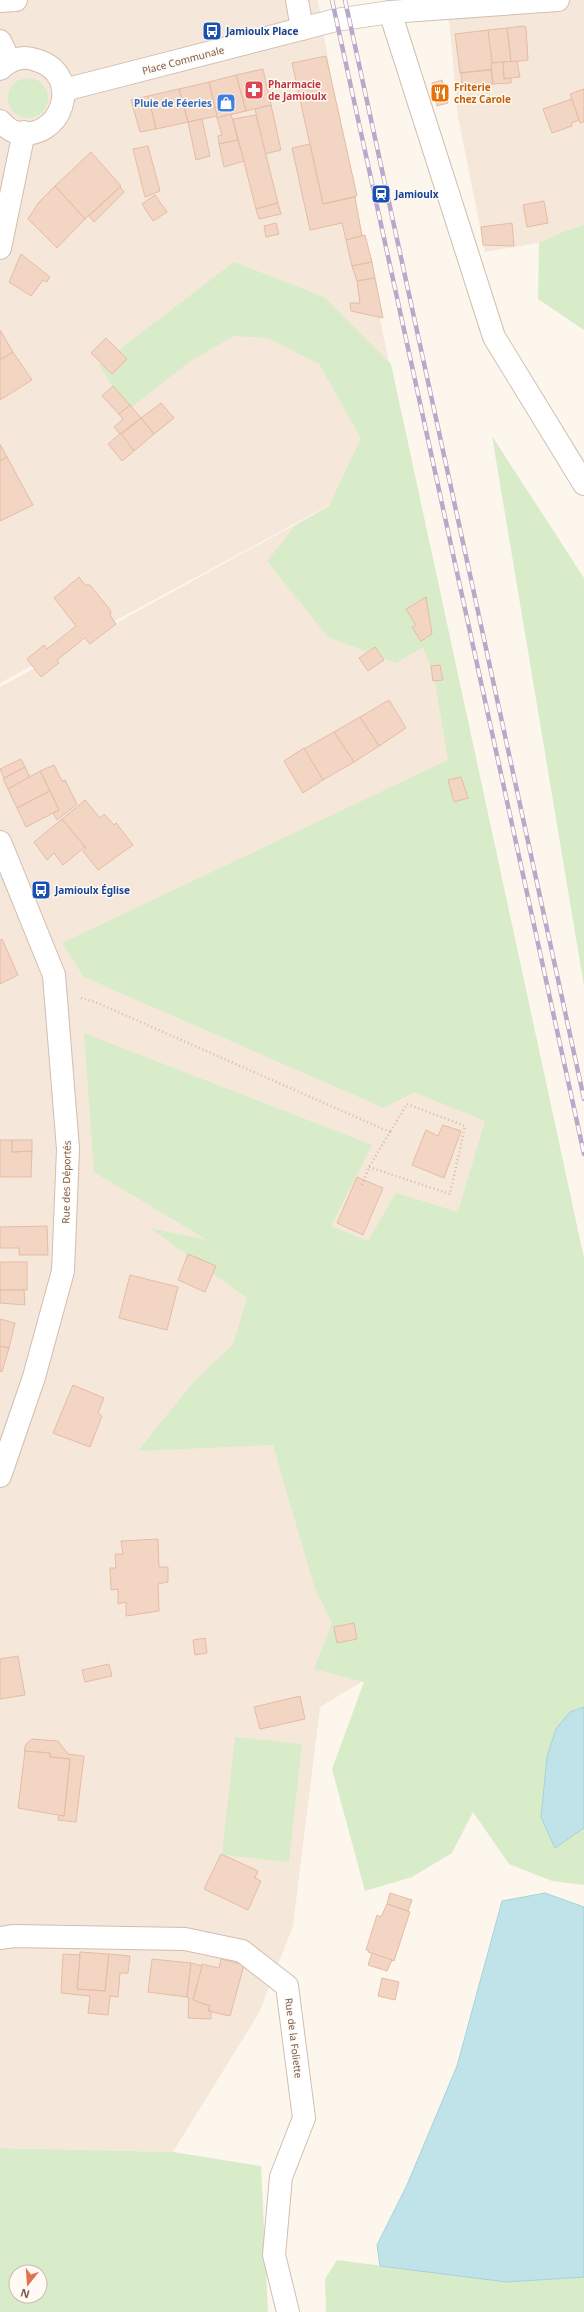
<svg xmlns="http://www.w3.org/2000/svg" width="584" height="2312" font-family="'Noto Sans',sans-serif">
<rect width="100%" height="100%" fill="#fdf6ec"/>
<g fill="#f5e8da">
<polygon points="0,0 318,0 338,118 410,462 496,1102 368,1678 320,1707 293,1926 259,2013 173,2152 0,2148 0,687 396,469 0,683"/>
<polygon points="419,0 584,0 584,225 562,232 539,243 485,252 458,117 449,21"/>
</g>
<g fill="#d8ecc9" fill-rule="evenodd">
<circle cx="28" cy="98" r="20"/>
<polygon points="584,225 584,330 538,299 539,243 562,232"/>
<polygon points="234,262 324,297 391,364 584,1258 584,1885 552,1881 509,1864 473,1812 452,1853 412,1877 365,1891 332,1769 364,1682 314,1669 332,1623 314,1586 273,1445 138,1451 191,1385 233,1344 247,1298 150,1228 207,1240 94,1172 84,1033 372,1145 331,1226 368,1241 396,1193 458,1212 485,1121 414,1092 384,1108 84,977 62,943 448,760 434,676 423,647 396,663 328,637 267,561 295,526 329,506 361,438 319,364 268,338 234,336 189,362 128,410 99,365"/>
<polygon points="492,436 584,578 584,986"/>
<polygon points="235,1737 302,1744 289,1862 222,1855"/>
<path d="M 0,2148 L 173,2152 L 261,2166 L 268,2312 L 0,2312 ZM 16,2272 L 40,2272 L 40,2296 L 16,2296 Z"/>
<polygon points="337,2260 507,2282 584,2277 584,2312 326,2312 325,2279"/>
</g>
<g fill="#bfe3e8" stroke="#a5d3da">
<polygon points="584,1707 584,1828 555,1848 541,1817 547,1757 556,1729 570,1712"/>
<polygon points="545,1893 584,1907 584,2277 507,2282 380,2266 377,2245 407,2185 457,2066 502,1901"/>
</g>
<g fill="#f3d5c3" stroke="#e6bba3">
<polygon points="524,26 526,27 528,60 511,62 507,28"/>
<polygon points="507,28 511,62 491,63 488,30"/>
<polygon points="488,30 493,69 460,73 455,34"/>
<polygon points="326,56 357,196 323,204 292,63"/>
<polygon points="517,61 520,77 504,79 503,62"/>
<polygon points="503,62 504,79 511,78 511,83 493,84 491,63"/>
<polygon points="263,69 271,105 246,111 236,75"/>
<polygon points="491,70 493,84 462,90 461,73"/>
<polygon points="236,75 246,111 217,118 209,82"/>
<polygon points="442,80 448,103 437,106 432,83"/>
<polygon points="209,82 217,116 188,122 179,89"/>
<polygon points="179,89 188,122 156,129 148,96"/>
<polygon points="584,89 584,122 580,123 570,94"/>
<polygon points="148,96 156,129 140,132 131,100"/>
<polygon points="572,99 579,120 571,123 572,126 552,133 543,109"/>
<polygon points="271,105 281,150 265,154 255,109"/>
<polygon points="231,114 238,140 219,144 218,136 222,135 217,118"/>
<polygon points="256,115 278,203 256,209 233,119"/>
<polygon points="202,119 210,156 196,160 188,122"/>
<polygon points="238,140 244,161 224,167 219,144"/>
<polygon points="310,144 323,204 355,197 362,236 346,240 342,223 310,230 292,148"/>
<polygon points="148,146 160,191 145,197 133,149"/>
<polygon points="91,152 121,186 85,219 55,186"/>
<polygon points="55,186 85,219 57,248 28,219 39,202"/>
<polygon points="120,187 124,192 94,222 89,216"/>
<polygon points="155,195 167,212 153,221 142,204"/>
<polygon points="544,201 548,223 527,227 523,205"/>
<polygon points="278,203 281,214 259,219 256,209"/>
<polygon points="276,223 279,234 266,237 264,226"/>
<polygon points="512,223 514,246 483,245 481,227"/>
<polygon points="365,235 372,262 352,266 346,240"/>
<polygon points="21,254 50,277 47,282 43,280 31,296 9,282"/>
<polygon points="372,262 375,278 357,281 352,266"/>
<polygon points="375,278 383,318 351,311 350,303 360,303 357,281"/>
<polygon points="0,330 13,352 0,360"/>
<polygon points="106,338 127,359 112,374 91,353"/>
<polygon points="13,352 32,380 0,400 0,360"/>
<polygon points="113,386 130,405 119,414 102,396"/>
<polygon points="161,403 174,418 154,434 141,418"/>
<polygon points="130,405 141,418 120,434 114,427 123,419 119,414"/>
<polygon points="141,418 154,434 134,451 121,435"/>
<polygon points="121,433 134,451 122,461 108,444"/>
<polygon points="0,444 7,457 0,461"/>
<polygon points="7,457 33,505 0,521 0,461"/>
<polygon points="79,577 85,585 90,585 111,611 110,615 116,624 90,644 85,638 57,660 59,663 41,677 27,659 44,645 47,649 76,626 54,598"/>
<polygon points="426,597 432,634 421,641 412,627 416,625 406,609"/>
<polygon points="375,647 384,660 368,671 359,658"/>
<polygon points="440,665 443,680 433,681 431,666"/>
<polygon points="389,700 406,728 379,746 360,717"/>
<polygon points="360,717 379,746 354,762 334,732"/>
<polygon points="334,732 354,762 323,780 304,749"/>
<polygon points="304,748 323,780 303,793 284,761"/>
<polygon points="21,759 25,767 4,778 0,769"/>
<polygon points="54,765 62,781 65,780 77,804 57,820 53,813 59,810 40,771"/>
<polygon points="25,767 30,777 8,789 3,779"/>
<polygon points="40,771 50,791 17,808 8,789"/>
<polygon points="461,777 468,798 454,802 448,780"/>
<polygon points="50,791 59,810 26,827 17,808"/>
<polygon points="85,800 100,818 104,814 114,825 116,823 133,845 98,870 83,851 86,848 62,819"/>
<polygon points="62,819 85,847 63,865 54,853 47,860 34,842"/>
<polygon points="2,939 18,975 0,984 0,940"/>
<polygon points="443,1125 461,1131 444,1178 412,1165 426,1130 438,1136"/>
<polygon points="0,1140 12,1140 12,1152 32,1151 31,1177 0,1177"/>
<polygon points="12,1140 32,1140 32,1151 12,1152"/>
<polygon points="357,1177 383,1188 363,1235 337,1223"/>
<polygon points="47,1226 48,1255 19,1255 19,1248 0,1248 0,1227"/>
<polygon points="188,1254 216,1266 205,1292 178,1280"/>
<rect x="0" y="1262" width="27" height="28"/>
<polygon points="130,1275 178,1287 167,1330 119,1318"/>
<polygon points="0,1290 24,1290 25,1305 0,1303"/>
<polygon points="0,1319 15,1323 9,1348 0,1346"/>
<polygon points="0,1346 9,1348 2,1372 0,1371"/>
<polygon points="73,1385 104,1398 98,1413 102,1416 90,1447 53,1433"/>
<polygon points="158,1539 159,1567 168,1567 168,1582 158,1584 159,1611 126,1616 126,1602 118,1604 118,1589 111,1590 110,1568 116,1568 115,1554 123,1554 121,1541"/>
<polygon points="354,1623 357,1639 337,1643 334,1627"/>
<polygon points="205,1638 207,1653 195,1655 193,1640"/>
<polygon points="18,1656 25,1695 0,1699 0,1659"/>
<polygon points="109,1664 112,1676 85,1682 82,1670"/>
<polygon points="300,1696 305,1719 260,1729 254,1707"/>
<polygon points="32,1739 58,1741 68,1754 84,1756 76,1822 58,1820 59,1815 64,1816 70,1759 50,1757 50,1753 24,1751 26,1744"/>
<polygon points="25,1751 50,1753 50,1757 70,1759 64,1816 18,1808"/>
<polygon points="221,1854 258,1871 255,1878 261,1881 248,1910 204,1889"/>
<polygon points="390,1893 412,1900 408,1911 387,1904"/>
<polygon points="387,1904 410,1912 394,1961 368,1952 369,1950 366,1950 377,1915 381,1917"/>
<polygon points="80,1952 109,1954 105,1991 77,1989"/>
<polygon points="372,1953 392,1960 387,1971 368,1965"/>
<polygon points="63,1954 80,1955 77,1989 105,1991 109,1954 130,1956 128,1973 120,1973 118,1997 110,1996 108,2015 88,2013 90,1996 61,1993"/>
<polygon points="152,1959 191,1963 187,1997 148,1992"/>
<polygon points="221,1959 244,1965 230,2016 208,2011 210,2006 193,2000 202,1964 219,1968"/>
<polygon points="191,1963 202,1966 193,2000 210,2006 208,2011 211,2011 211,2019 188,2018 189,1998 187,1997"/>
<polygon points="382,1978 399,1982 395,2000 378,1996"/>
</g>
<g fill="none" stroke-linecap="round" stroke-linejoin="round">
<g stroke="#d1beb0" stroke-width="24">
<g id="minor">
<polyline points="297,0 302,29"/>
<polyline points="0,1 16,0"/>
<polyline points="390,12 494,337 584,484"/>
<polyline points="0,41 9,60"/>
<path d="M 0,69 C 11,59 22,55 36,60 C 85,74 62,144 15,132 C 10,131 4,125 0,121"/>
<polyline points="64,90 336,20 390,12 558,0"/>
<polyline points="0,248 24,132"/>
<polyline points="0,842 54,975 68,1149 63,1271 34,1377 0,1476"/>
<polyline points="0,1938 14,1936 185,1939 242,1951 287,1986 304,2118 281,2177 274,2255 288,2312"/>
</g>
</g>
<g stroke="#d9b8a5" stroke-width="2.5" stroke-dasharray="1 3" stroke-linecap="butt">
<polyline points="81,998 95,1002 390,1132 369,1167 362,1185"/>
<polyline points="369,1167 450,1194 465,1126 407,1104 390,1132"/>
</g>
<use href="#minor" stroke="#fff" stroke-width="22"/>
<g stroke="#b9a8c9" stroke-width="4.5">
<g id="rail">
<polyline points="332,0 584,1154"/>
<polyline points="345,0 584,1099"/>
</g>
</g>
<use href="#rail" stroke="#fffaf3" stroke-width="3" stroke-dasharray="9" stroke-linecap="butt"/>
</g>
<defs>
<g id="bus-square" transform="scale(1)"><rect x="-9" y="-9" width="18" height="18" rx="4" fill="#1a4fb4" stroke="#fffaf3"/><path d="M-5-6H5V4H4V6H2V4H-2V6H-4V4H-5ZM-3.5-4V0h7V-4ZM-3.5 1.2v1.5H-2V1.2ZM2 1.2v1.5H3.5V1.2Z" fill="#fff"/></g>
<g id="pharmacy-square" transform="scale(1)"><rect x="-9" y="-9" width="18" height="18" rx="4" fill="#e0444e" stroke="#fffaf3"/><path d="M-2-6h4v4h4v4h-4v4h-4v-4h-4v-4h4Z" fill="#fff"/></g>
<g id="restaurant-square" transform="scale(1)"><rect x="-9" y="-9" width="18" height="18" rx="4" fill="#e8710a" stroke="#fffaf3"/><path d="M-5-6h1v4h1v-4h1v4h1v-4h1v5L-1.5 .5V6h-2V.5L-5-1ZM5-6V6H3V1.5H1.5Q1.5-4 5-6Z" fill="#fff"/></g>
<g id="shop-square" transform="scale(1)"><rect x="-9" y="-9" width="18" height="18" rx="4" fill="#3f7fe0" stroke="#fffaf3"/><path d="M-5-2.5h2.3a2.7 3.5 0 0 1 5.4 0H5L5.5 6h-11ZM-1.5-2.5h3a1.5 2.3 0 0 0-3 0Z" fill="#fff"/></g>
<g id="station-square" transform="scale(1)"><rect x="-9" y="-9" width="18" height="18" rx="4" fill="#1a4fb4" stroke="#fffaf3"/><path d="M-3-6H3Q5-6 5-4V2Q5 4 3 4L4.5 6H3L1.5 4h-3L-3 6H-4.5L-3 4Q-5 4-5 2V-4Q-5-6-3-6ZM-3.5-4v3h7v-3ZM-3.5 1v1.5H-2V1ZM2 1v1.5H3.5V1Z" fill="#fff"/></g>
</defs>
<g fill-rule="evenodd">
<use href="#bus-square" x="212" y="31"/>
<use href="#pharmacy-square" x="254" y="90"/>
<use href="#restaurant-square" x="440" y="93"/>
<use href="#shop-square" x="226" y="103"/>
<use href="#station-square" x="381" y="194"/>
<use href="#bus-square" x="41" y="890"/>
</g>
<g text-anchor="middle" stroke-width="3" stroke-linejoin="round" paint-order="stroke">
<g font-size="10" font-weight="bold" fill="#164399" stroke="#fffaf3" text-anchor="start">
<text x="226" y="35">Jamioulx Place</text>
<text x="395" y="198">Jamioulx</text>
<text x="55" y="894">Jamioulx Église</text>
</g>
<g font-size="10" fill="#7a5c4d" stroke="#fffaf3">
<text transform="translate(183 60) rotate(-15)" y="4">Place Communale</text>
<text transform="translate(66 1182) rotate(-89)" y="4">Rue des Déportés</text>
<text transform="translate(294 2038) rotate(83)" y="4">Rue de la Foliette</text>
</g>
<g font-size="10" font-weight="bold" fill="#be3a42" stroke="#fffaf3" text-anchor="start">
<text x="268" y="88">Pharmacie<tspan x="268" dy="12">de Jamioulx</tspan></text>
</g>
<g font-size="10" font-weight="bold" fill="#c56008" stroke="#fffaf3" text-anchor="start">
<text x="454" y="91">Friterie<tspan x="454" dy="12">chez Carole</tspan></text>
</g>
<g font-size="10" font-weight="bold" fill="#366cbe" stroke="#fffaf3" text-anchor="end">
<text x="212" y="107">Pluie de Féeries</text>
</g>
</g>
<g transform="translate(28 2284) rotate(197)"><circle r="19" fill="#fffaf3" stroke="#cabbb1"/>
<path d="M0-3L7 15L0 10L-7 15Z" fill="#e76f51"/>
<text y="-6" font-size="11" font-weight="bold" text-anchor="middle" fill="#7a5c4d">N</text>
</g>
</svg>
